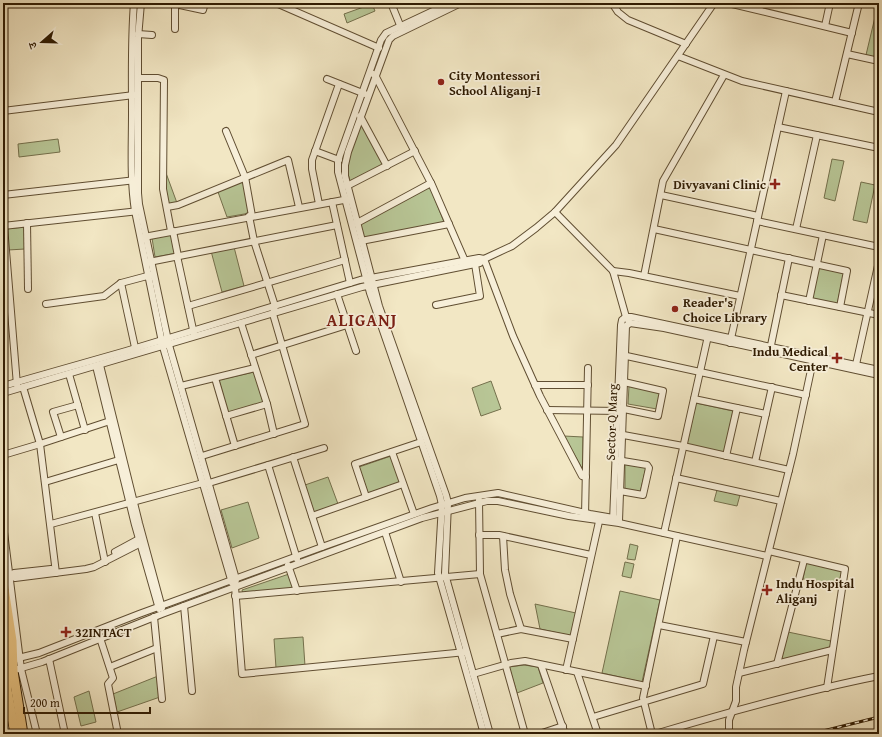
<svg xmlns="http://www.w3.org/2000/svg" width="882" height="737" font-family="'Gentium Book Plus','Noto Serif Devanagari',serif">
<rect width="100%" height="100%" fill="#f2e7c4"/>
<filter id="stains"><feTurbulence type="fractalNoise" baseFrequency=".005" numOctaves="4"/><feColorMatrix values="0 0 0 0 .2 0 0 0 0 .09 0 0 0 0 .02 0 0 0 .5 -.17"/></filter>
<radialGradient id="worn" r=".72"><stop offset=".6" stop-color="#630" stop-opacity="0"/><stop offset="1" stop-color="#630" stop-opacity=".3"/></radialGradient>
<g fill="#b8c696" stroke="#74704c">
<polygon points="372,4 375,11 347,23 344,14"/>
<polygon points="875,17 879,18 879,58 866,55"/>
<polygon points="362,122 383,165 350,181 346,166"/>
<polygon points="58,139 60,152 19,157 18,144"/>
<polygon points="832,159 844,161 835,201 824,198"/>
<polygon points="166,173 177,203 168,205 166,191"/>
<polygon points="244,181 250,213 227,217 218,192"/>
<polygon points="861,182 875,185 867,223 853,220"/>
<polygon points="430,187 444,222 364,238 360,224"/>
<polygon points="25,227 25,249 8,250 6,229"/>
<polygon points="173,234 177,253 155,257 152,238"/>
<polygon points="234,247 244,286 222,292 211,251"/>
<polygon points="819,267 844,272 837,305 812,299"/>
<polygon points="254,372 263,402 228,413 219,380"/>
<polygon points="491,381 501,409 481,416 472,388"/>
<polygon points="629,386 660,391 657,409 628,404"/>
<polygon points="696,403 733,411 724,453 687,444"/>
<polygon points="564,436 583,437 583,470"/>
<polygon points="391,456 400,482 368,493 359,467"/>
<polygon points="625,462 646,467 640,493 625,489"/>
<polygon points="328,477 338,504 314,512 305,485"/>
<polygon points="717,490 740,495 737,506 714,501"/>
<polygon points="248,502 259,538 232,548 221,510"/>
<polygon points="630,544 638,546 635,560 627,559"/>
<polygon points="625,562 634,564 631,578 622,576"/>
<polygon points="806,563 843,571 840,586 803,579"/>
<polygon points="289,574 295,588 243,594 242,590"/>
<polygon points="620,591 660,600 642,682 602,673"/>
<polygon points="535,604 576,613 572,636 540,629"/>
<polygon points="788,632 831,641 830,648 781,660"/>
<polygon points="303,637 305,666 276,668 274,639"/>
<polygon points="524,665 538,667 543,683 517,693 509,667"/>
<polygon points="158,676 160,697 117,712 113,694"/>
<polygon points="89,691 96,722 81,726 74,697"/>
</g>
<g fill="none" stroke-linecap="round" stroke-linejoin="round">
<g stroke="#604e32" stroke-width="8">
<g id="minor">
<path d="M 134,3 C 131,40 132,76 132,113 C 132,146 130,179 135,211 L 163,347 L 232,583"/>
<polyline points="141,3 138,38 138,193 139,204 169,345 236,579 235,587 242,674 466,652"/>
<polyline points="276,3 379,48"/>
<polyline points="391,3 402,30"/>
<polyline points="450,3 386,33 381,40 340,155 338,162 338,172 370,293 440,496 442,505 438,573 484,734"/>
<polyline points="461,3 393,36 389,40 348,152 345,165 345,176 379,306 446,495 448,503 445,574 490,734"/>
<polyline points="612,3 618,12 628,20 686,44"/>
<polyline points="728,3 852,33"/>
<polyline points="825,26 830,3"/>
<polyline points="175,29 175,4 203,10 205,3"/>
<polyline points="138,34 152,35"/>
<polyline points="847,54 879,61"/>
<polyline points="678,56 742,81 879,112"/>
<polyline points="373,74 375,75 432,185 465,261"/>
<polyline points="138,78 158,78 164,80 163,189 171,231"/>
<polyline points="327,79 365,94"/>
<polyline points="835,102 859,3"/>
<polyline points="3,111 134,95"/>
<polyline points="360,116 387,166"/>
<polyline points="778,127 879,148"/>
<polyline points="226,131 245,177 252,216"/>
<polyline points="315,151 339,160"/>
<polyline points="347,186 415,151"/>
<polyline points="3,195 136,180"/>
<polyline points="661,195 758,216"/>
<polyline points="332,202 350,283"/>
<polyline points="319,204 312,169 312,160 339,84"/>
<polyline points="167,207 178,205 288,160 299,207"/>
<polyline points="555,212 613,271 626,317 628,320"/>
<polyline points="757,221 879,247"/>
<polyline points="27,223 28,289"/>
<polyline points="357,223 431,183"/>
<polyline points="3,226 139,211"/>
<polyline points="4,226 17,385"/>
<polyline points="654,229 847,271 840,307"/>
<polyline points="796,229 817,135"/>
<polyline points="173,231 178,256"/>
<polyline points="144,237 349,199"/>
<polyline points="361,241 449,224"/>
<polyline points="177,256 194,334"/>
<polyline points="484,259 513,336 540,396 582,476 586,477"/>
<polyline points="149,262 337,225"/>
<polyline points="613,271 629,273 740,296"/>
<polyline points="644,276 663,181 724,75"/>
<polyline points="121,283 136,352"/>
<polyline points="337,294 356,351"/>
<polyline points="781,295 879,315"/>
<polyline points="809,301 823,235"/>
<polyline points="46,304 104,296 121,283 151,275"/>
<polyline points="436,305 480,296 475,264"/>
<polyline points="188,306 345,260"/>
<polyline points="241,323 267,404 274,434"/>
<polyline points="630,323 664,328 879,375"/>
<polyline points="730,343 786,91"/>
<polyline points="770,350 789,258"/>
<polyline points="251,355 347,325"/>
<polyline points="622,355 806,395"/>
<polyline points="100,365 139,523 162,608"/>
<polyline points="96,366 135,525 159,609"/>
<polyline points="855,369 879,261"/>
<polyline points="69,374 85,430"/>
<polyline points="215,378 235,446"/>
<polyline points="535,385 588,385"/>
<polyline points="3,386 126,351 360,280 479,258 484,259"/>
<polyline points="181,386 255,368"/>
<polyline points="23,387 40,444 56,573"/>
<polyline points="3,393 362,287 480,263 484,259 512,246 536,228 555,212 616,145 714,3"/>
<polyline points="694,399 766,414"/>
<polyline points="619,408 658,416 663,391 624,382"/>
<polyline points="547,410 620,411"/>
<polyline points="226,416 267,404"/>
<polyline points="618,434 683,446 789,470"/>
<polyline points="61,437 53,412 78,405"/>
<polyline points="392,452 414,514"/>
<polyline points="3,455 40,444 110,421 112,419"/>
<polyline points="202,456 305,424 273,314 275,306 254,241 249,216"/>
<polyline points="726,456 737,408"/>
<polyline points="293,457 322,547"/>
<polyline points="617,460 647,465 649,468 643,495 620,491"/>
<polyline points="755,462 772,387"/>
<polyline points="268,465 297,559"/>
<polyline points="676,478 781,501"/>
<polyline points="45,482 122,459"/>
<polyline points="366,497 355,464 421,442"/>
<polyline points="479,500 480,574 525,734"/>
<polyline points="95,513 105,562"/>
<polyline points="312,516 403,484"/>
<polyline points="585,516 588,368"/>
<polyline points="613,521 621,325 622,320 626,317 631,317 879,370"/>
<polyline points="619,521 626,326 630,323"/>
<polyline points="3,524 21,669 37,734"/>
<polyline points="51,524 203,483 209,483 324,448"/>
<polyline points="385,532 401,582"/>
<polyline points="664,533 708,336"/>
<polyline points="479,535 499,535 591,555"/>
<polyline points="503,536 505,570 510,594 521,629"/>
<polyline points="769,551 845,569 827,688"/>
<polyline points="115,552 139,539 142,540"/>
<polyline points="288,565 297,591"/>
<polyline points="10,576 15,578 86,569 94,567 143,542"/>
<polyline points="10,576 14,573 51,569"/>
<polyline points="235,596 480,574"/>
<polyline points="184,606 192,691"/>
<polyline points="154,617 162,699"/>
<polyline points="659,625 746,642"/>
<polyline points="497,634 521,629 573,639"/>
<polyline points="100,638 113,678 108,684 118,734"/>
<polyline points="49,659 65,734"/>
<polyline points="10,660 39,653 139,614 322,547 432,508 465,498 498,493 590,514 619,519"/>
<polyline points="777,664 804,560"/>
<polyline points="541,665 565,734"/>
<polyline points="110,667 157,648"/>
<polyline points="566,670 600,517"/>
<polyline points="11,671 42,662 162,614 422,518 487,501 498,501 569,516 619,523 767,556"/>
<polyline points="577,672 598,734"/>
<polyline points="739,673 832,650"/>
<polyline points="473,674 511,663 525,661 646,686"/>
<polyline points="3,717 7,734"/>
<polyline points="593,717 703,684 714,636"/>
<polyline points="539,734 563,726"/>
<polyline points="652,734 643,698 677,536"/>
<path d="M 655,734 C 729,712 803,691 879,676"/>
<polyline points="729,734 729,720 736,701 736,687 744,650 793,454 814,356"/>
</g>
</g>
<g stroke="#2f1b02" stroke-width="11">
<g id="highway">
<polyline points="3,582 12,641 13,671 23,734"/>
<polyline points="3,631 7,690 15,734"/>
</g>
</g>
<use href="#minor" stroke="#f7efd9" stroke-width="6"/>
<use href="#highway" stroke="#e9c482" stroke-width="9"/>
<g stroke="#2f1b02" stroke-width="3">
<polyline id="rail" points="811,734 879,717"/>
</g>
<use href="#rail" stroke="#f7efd9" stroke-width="1.5" stroke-dasharray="4.5" stroke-linecap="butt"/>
</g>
<g fill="#8f2418" stroke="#f7efd9" stroke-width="1.5">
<circle cx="441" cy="82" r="4"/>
<path d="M773 178h4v4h4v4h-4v4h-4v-4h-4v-4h4z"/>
<circle cx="675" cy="309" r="4"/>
<path d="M835 352h4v4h4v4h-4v4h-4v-4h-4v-4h4z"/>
<path d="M765 584h4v4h4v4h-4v4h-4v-4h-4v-4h4z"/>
<path d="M64 626h4v4h4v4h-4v4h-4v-4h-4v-4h4z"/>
</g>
<g text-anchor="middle" stroke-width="3.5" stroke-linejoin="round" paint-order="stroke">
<g font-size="13" font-weight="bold" fill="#2f1b02" stroke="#f7efd9" text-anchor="start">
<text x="449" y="80">City Montessori<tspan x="449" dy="15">School Aliganj-I</tspan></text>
<text x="766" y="189" text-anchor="end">Divyavani Clinic</text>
<text x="683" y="307">Reader's<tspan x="683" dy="15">Choice Library</tspan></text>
<text x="828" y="356" text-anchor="end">Indu Medical<tspan x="828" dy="15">Center</tspan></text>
<text x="776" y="588">Indu Hospital<tspan x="776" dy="15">Aliganj</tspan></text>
<text x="75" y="637">32INTACT</text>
</g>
<g font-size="13" fill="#2f1b02" stroke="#f7efd9">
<text transform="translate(611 422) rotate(-88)" y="5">Sector Q Marg</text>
</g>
<g font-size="17" font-weight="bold" letter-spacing="1" fill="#7a1f14" stroke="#f7efd9">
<text x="362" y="326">ALIGANJ</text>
</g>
</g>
<rect width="882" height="737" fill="none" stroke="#f2e7c4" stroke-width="16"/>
<rect x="4" y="4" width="874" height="729" fill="none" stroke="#2f1b02" stroke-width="2"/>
<rect x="8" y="8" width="866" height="721" fill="none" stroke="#2f1b02"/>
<g transform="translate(42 42) rotate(250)" stroke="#f7efd9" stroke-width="3" paint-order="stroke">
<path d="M0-3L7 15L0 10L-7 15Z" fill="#2f1b02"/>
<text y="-6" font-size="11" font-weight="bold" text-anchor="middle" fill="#2f1b02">उ</text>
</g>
<path d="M24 707v6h126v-6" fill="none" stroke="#2f1b02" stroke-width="2"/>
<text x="30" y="707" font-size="12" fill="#2f1b02" stroke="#f7efd9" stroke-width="3" paint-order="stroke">200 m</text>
<rect width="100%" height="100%" filter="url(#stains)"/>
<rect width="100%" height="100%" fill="url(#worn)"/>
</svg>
